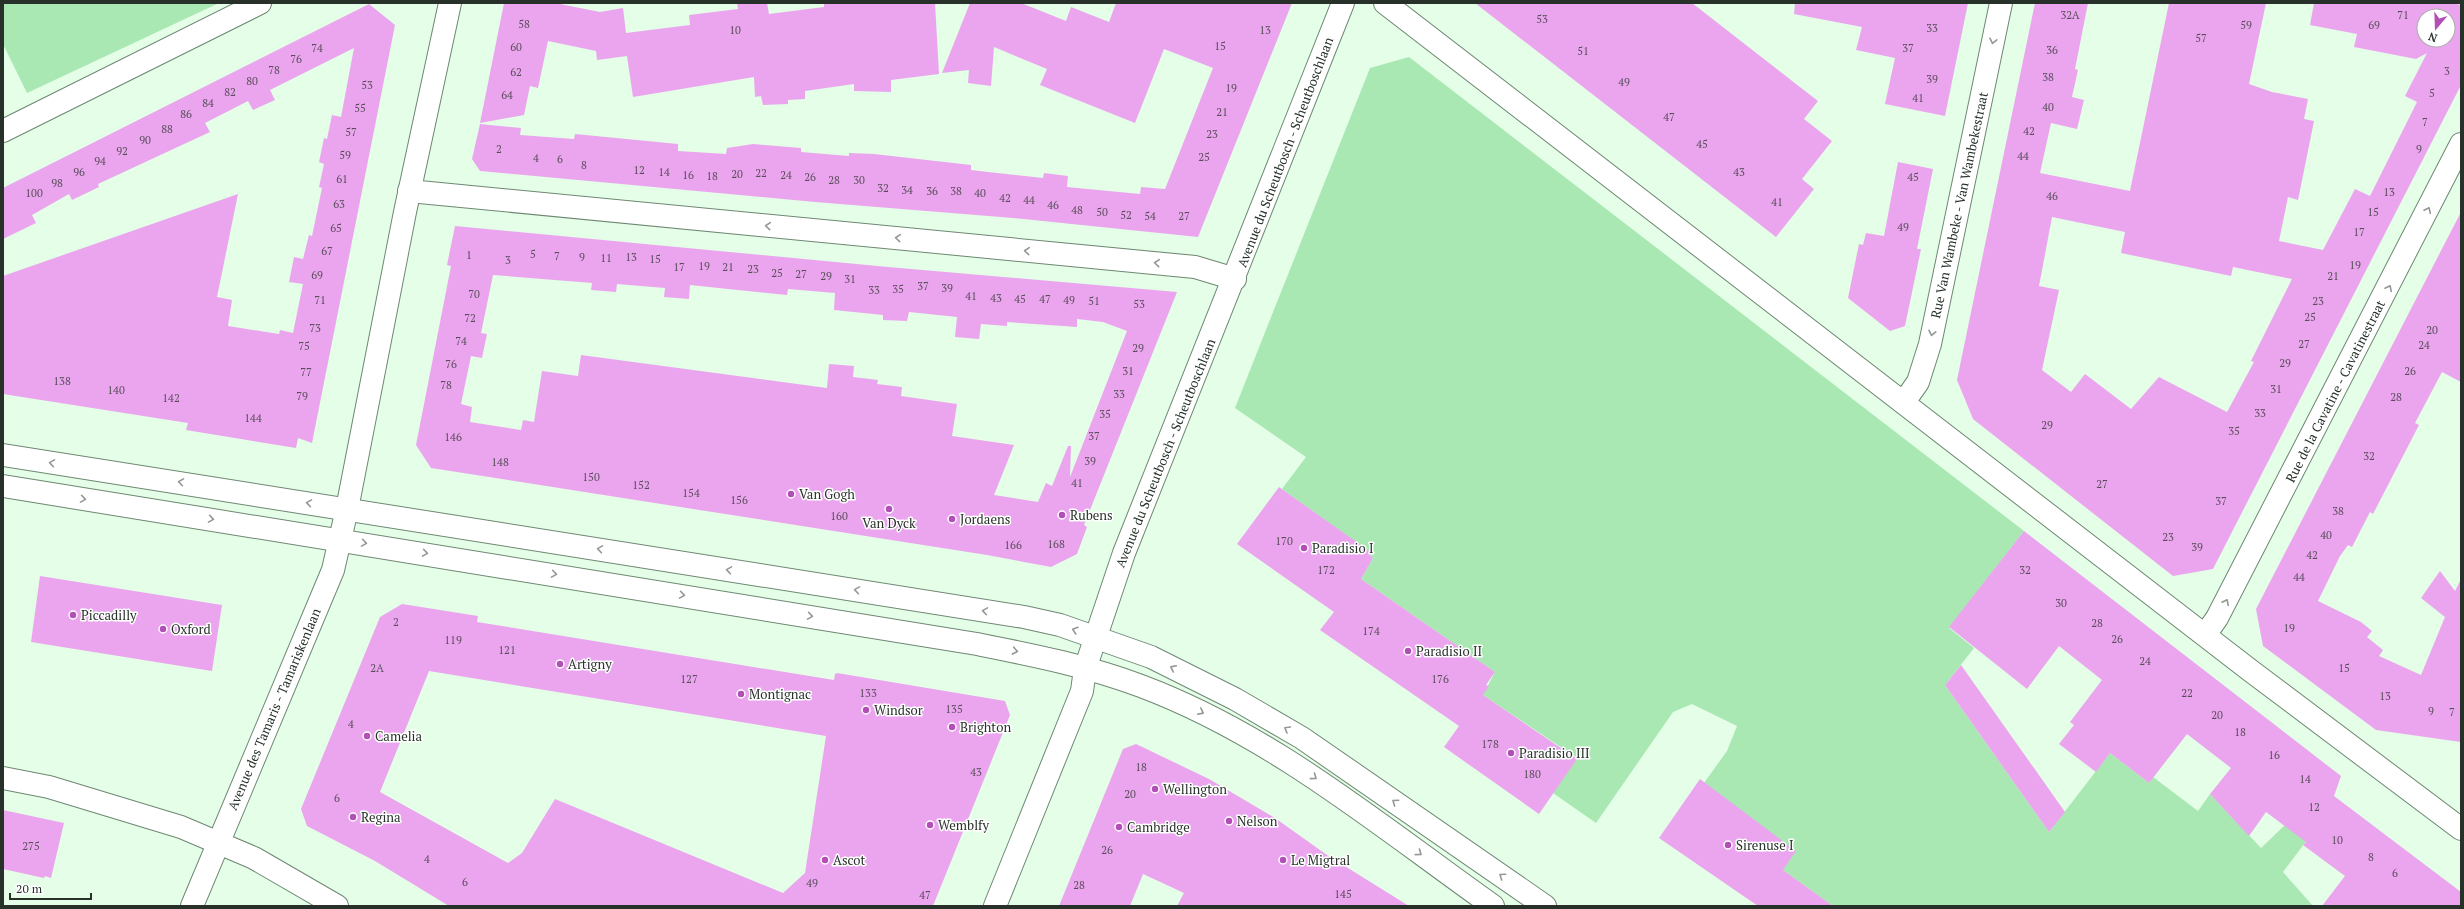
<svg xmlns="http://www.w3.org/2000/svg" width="2464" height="909" font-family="'PT Serif',serif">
<rect width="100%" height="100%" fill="#e4fee7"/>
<g fill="#a9e8b3">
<polygon points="3,3 219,3 27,93 3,44"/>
<polygon points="1409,57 2024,531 1949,628 1974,648 1945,685 2049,832 2110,753 2149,783 2153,777 2198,811 2210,794 2261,848 2284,826 2291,816 2310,836 2283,872 2313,906 1833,906 1783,870 1704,783 1727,751 1737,726 1692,704 1673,712 1596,823 1553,793 1577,758 1483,695 1495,672 1361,579 1373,558 1370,555 1371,553 1282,489 1306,457 1235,408 1370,68"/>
</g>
<g fill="#eba5ee" fill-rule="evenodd">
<polygon points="504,3 555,3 600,12 623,8 626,33 690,25 689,15 738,9 737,3 767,3 769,14 824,7 824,3 935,3 939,74 891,80 891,92 854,91 854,84 805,91 805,99 788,100 788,104 763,105 761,96 755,97 754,77 633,97 627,56 597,60 596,51 548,41 538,88 530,86 524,115 480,123"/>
<polygon points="970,3 1021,3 1066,21 1071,7 1109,22 1116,3 1292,3 1198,237 1013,218 815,202 480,171 472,159 480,124 521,128 520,135 574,139 575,134 678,144 678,151 726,154 727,148 753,144 801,148 801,152 849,156 849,153 874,154 971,165 971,170 997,173 1043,178 1044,173 1068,176 1067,187 1140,194 1141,187 1165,189 1213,68 1164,49 1135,123 1040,85 1047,69 994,47 991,86 968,83 969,70 942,73"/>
<polygon points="1475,3 1692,3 1818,101 1804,119 1832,141 1802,179 1814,189 1776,237"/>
<polygon points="1795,3 1968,3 1945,116 1885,104 1895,58 1856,50 1862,27 1794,14"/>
<path d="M 2035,3 L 2088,3 L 2075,69 L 2078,70 L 2072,97 L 2084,100 L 2077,129 L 2051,123 L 2040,173 L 2130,191 L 2169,3 L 2266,3 L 2249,84 L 2272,92 L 2308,99 L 2304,119 L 2314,121 L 2298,200 L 2288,197 L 2279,241 L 2323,250 L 2355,189 L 2370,196 L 2417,102 L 2405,96 L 2427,53 L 2416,59 L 2354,47 L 2357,34 L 2310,25 L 2314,3 L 2452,3 L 2461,5 L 2461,85 L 2213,569 L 2173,576 L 1973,419 L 1957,380 ZM 2424,16 L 2448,16 L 2448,40 L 2424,40 ZM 2052,217 L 2125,232 L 2121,253 L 2231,276 L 2233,267 L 2292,279 L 2251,361 L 2254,362 L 2227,412 L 2159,377 L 2131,409 L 2085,374 L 2071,392 L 2042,370 L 2059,290 L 2039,286 Z"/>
<polygon points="369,4 395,25 312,443 298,438 296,448 186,430 188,423 3,394 3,276 238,194 217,297 232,300 228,326 279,334 280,330 293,333 303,284 289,282 294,257 303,259 309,235 312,236 322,188 319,187 324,164 319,162 324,138 327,139 332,115 341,117 354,48 270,90 275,100 253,110 248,101 205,123 210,132 98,184 99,187 72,200 69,194 32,215 36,223 3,239 3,188"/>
<polygon points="1898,162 1933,169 1917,249 1921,249 1905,326 1890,331 1848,298 1859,244 1863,245 1866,233 1884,236"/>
<polygon points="2461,212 2461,382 2442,372 2415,423 2419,425 2373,514 2370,512 2352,547 2348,545 2340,556 2318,601 2361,622 2372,631 2367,637 2383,650 2379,656 2421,675 2445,617 2421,598 2440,571 2455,591 2461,579 2461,742 2376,730 2263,646 2256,609"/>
<path d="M 455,226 L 888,267 L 1177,292 L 1084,525 L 1087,527 L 1077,554 L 1051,567 L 987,555 L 431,468 L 416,445 L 451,266 L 447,265 ZM 493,275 L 592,283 L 591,290 L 616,292 L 617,284 L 665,288 L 664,297 L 689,299 L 690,285 L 787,295 L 788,289 L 835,293 L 834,310 L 883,315 L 883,320 L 907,321 L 909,312 L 957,317 L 955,337 L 979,339 L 981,324 L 1007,326 L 1007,322 L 1077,327 L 1077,319 L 1103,322 L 1127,331 L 1070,477 L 1071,446 L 1068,446 L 1052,486 L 1046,483 L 1038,502 L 994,495 L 1014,445 L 952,436 L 957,404 L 901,396 L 902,387 L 877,384 L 878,380 L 853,377 L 854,366 L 829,364 L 827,388 L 581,355 L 578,376 L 542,371 L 534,422 L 523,420 L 521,430 L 470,422 L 472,407 L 461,404 L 471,356 L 482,358 L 487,334 L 481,333 Z"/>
<polygon points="1279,487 1372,553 1370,555 1373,558 1361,579 1495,672 1486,685 1489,686 1483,695 1577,759 1539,814 1444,747 1459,726 1320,630 1334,612 1237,544"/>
<polygon points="2024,531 2341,776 2334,796 2461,892 2461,906 2322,906 2345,876 2303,845 2306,842 2266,812 2249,836 2210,794 2231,768 2187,734 2149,783 2110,753 2096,772 2059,744 2074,725 2070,722 2102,680 2059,646 2027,689 1949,627"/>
<polygon points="40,576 222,605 212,671 31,642"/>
<path d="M 402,604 L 478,616 L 477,622 L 834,680 L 835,674 L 837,673 L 1005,701 L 1010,715 L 933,906 L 449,906 L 375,861 L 307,826 L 301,809 L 380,617 ZM 429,671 L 826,736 L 805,873 L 783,893 L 555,799 L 522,853 L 508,863 L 380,792 Z"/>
<polygon points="1961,665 2065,812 2049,832 1945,685"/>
<polygon points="1136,744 1209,779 1275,818 1327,855 1409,906 1177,906 1184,893 1143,874 1130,906 1059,906 1123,749"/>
<polygon points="1700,779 1796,851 1783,870 1833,906 1758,906 1659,838"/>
<polygon points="3,810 64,823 51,878 45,876 44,878 3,869"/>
</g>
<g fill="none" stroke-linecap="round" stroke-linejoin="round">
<g stroke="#6f8773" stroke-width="24">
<g id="street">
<polyline points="1385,3 2251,671 2461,829"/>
<polyline points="3,131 260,3"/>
<polyline points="409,191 1195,267 1235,279"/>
<polyline points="1904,402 1918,382 1930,344 2001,3"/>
<polyline points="2205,635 2217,618 2461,144"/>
<polyline points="3,778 49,787 181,827 254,858 337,906"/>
<polyline points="192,906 333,570 347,509 405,212 450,3"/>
<polyline points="995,906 1082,691 1085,669 1124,553 1343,3"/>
</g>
</g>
<g stroke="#6f8773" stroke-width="24">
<g id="secondary">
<polyline points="3,455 1024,617 1060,625 1151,657 1235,699 1302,738 1545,906"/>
<path d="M 3,486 L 977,644 C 1032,655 1088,666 1141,686 C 1272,735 1380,826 1493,906"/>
</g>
</g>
<use href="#street" stroke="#fff" stroke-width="22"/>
<use href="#secondary" stroke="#fff" stroke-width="22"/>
</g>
<defs><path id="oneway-chevron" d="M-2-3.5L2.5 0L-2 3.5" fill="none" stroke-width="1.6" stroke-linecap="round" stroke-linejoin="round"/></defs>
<g stroke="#939894">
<use href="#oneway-chevron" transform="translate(1993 41) rotate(102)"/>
<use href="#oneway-chevron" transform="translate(2428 210) rotate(-64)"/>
<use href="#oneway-chevron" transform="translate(768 226) rotate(-175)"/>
<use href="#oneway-chevron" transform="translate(898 238) rotate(-175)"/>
<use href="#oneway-chevron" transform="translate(1027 251) rotate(-175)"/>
<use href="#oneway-chevron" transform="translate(1157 263) rotate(-175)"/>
<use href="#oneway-chevron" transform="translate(2389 288) rotate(-63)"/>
<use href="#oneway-chevron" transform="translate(1932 333) rotate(102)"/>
<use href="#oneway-chevron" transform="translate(52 463) rotate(-171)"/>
<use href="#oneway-chevron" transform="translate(181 482) rotate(-171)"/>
<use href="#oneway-chevron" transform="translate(83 499) rotate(9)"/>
<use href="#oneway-chevron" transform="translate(309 503) rotate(-171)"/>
<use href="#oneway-chevron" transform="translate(211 519) rotate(9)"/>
<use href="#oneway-chevron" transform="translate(364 543) rotate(9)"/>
<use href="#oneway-chevron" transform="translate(600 549) rotate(-171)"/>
<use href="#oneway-chevron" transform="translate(425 553) rotate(9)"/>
<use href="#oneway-chevron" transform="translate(729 570) rotate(-171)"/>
<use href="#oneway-chevron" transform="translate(554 574) rotate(9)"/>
<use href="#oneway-chevron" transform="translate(857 590) rotate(-171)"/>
<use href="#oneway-chevron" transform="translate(682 595) rotate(9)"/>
<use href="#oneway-chevron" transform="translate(2226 602) rotate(-63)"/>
<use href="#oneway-chevron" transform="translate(985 611) rotate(-171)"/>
<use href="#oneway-chevron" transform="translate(810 616) rotate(9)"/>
<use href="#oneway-chevron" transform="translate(1075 630) rotate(-161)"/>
<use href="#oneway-chevron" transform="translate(1015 651) rotate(11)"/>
<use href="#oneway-chevron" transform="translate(1173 668) rotate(-154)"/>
<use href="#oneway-chevron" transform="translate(1201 712) rotate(27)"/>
<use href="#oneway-chevron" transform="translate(1287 729) rotate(-150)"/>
<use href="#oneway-chevron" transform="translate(1314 777) rotate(36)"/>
<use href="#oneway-chevron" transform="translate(1395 802) rotate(-145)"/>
<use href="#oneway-chevron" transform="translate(1419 853) rotate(36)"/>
<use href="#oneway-chevron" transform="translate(1502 876) rotate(-145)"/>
</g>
<g fill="#b14fb7" stroke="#fff" stroke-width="1.5">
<circle cx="791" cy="494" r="4"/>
<circle cx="889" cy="509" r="4"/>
<circle cx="1062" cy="515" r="4"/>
<circle cx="952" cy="519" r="4"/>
<circle cx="1304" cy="548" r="4"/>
<circle cx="73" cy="615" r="4"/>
<circle cx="163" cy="629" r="4"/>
<circle cx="1408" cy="651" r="4"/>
<circle cx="560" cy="664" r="4"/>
<circle cx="741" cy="694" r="4"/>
<circle cx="866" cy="710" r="4"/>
<circle cx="952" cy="727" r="4"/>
<circle cx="367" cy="736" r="4"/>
<circle cx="1511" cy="753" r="4"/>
<circle cx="1155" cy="789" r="4"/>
<circle cx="353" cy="817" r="4"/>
<circle cx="1229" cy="821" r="4"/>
<circle cx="930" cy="825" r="4"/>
<circle cx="1119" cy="827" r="4"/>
<circle cx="1728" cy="845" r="4"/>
<circle cx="825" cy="860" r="4"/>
<circle cx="1283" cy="860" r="4"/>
</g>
<g text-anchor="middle" stroke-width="3" stroke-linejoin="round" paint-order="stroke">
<g font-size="11" fill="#584e5a">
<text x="2070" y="19">32A</text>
<text x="2403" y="19">71</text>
<text x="1542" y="23">53</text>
<text x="524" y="28">58</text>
<text x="2246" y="29">59</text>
<text x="2374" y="29">69</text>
<text x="1932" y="32">33</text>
<text x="735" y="34">10</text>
<text x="1265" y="34">13</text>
<text x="2201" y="42">57</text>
<text x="1220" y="50">15</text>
<text x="516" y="51">60</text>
<text x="317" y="52">74</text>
<text x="1908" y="52">37</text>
<text x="2052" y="54">36</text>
<text x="1583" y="55">51</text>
<text x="296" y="63">76</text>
<text x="274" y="74">78</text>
<text x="2447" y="75">3</text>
<text x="516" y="76">62</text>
<text x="2048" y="81">38</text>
<text x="1932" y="83">39</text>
<text x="252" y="85">80</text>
<text x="1624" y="86">49</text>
<text x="367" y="89">53</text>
<text x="1231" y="92">19</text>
<text x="230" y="96">82</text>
<text x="2432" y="97">5</text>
<text x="507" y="99">64</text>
<text x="1918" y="102">41</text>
<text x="208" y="107">84</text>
<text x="2048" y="111">40</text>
<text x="360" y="112">55</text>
<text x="1222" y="116">21</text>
<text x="186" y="118">86</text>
<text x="1669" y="121">47</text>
<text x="2425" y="126">7</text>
<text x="167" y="133">88</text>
<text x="2029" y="135">42</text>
<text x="351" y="136">57</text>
<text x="1212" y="138">23</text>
<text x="145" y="144">90</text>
<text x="1702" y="148">45</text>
<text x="499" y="153">2</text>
<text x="2419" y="153">9</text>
<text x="122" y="155">92</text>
<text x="345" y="159">59</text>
<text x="2023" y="160">44</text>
<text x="1204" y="161">25</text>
<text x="536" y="162">4</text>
<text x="560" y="163">6</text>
<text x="100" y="165">94</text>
<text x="584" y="169">8</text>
<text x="639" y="174">12</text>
<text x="79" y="176">96</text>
<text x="664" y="176">14</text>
<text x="1739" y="176">43</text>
<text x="761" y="177">22</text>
<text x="737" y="178">20</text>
<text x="688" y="179">16</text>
<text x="786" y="179">24</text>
<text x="712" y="180">18</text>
<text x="810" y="181">26</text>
<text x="1913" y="181">45</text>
<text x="342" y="183">61</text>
<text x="834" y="184">28</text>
<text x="859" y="184">30</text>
<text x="57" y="187">98</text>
<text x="883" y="192">32</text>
<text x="907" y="194">34</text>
<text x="932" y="195">36</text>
<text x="956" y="195">38</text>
<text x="2389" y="196">13</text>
<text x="34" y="197">100</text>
<text x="980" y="197">40</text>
<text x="2052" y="200">46</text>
<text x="1005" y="202">42</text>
<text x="1029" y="204">44</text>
<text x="1777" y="206">41</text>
<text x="339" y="208">63</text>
<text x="1053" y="209">46</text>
<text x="1077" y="214">48</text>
<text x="1102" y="216">50</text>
<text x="2373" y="216">15</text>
<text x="1126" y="219">52</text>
<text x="1150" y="220">54</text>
<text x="1184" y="220">27</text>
<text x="1903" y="231">49</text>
<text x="336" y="232">65</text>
<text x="2359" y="236">17</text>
<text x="327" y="255">67</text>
<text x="533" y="258">5</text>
<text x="469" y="259">1</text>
<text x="557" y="260">7</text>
<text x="582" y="261">9</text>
<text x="631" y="261">13</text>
<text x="606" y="262">11</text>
<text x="655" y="263">15</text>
<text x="508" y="264">3</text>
<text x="2355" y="269">19</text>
<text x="704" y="270">19</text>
<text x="679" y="271">17</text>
<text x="728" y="271">21</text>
<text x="753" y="273">23</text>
<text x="777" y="277">25</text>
<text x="801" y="278">27</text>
<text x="317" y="279">69</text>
<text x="826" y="280">29</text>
<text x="2333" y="280">21</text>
<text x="850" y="283">31</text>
<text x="923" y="290">37</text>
<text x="947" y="292">39</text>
<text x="898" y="293">35</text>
<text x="874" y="294">33</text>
<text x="474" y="298">70</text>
<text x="971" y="300">41</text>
<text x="996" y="302">43</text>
<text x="1020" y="303">45</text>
<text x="1045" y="303">47</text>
<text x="320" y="304">71</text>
<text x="1069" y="304">49</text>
<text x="1094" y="305">51</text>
<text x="2318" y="305">23</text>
<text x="1139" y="308">53</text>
<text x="2310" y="321">25</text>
<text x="470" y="322">72</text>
<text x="315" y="332">73</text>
<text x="2432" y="334">20</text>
<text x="461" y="345">74</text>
<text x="2304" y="348">27</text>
<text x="2424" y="349">24</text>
<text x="304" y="350">75</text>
<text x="1138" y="352">29</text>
<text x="2285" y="367">29</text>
<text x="451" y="368">76</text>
<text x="1128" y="375">31</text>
<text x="2410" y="375">26</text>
<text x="306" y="376">77</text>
<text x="62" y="385">138</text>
<text x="446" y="389">78</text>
<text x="2276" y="393">31</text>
<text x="116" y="394">140</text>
<text x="1119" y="398">33</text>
<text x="302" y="400">79</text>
<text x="2396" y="401">28</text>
<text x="171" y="402">142</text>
<text x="2260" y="417">33</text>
<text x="1105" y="418">35</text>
<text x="253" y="422">144</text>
<text x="2047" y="429">29</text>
<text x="2234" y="435">35</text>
<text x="1094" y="440">37</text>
<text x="453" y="441">146</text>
<text x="2369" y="460">32</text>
<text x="1090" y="465">39</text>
<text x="500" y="466">148</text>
<text x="591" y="481">150</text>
<text x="1077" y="487">41</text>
<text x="2102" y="488">27</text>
<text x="641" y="489">152</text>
<text x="691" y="497">154</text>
<text x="739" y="504">156</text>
<text x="2221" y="505">37</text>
<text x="2338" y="515">38</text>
<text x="839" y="520">160</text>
<text x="2326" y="539">40</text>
<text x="2168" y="541">23</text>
<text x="1284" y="545">170</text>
<text x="1056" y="548">168</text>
<text x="1013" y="549">166</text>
<text x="2197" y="551">39</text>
<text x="2312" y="559">42</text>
<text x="1326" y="574">172</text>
<text x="2025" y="574">32</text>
<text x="2299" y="581">44</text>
<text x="2061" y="607">30</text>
<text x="396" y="626">2</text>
<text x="2097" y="627">28</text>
<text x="2289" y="632">19</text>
<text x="1371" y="635">174</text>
<text x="2117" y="643">26</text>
<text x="453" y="644">119</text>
<text x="507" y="654">121</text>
<text x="2145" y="665">24</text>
<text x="377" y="672">2A</text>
<text x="2344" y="672">15</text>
<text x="689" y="683">127</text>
<text x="1440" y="683">176</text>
<text x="868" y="697">133</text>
<text x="2187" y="697">22</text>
<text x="2385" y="700">13</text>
<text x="954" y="713">135</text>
<text x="2431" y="715">9</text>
<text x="2452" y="716">7</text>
<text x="2217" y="719">20</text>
<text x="351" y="728">4</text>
<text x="2240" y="736">18</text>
<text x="1490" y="748">178</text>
<text x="2274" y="759">16</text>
<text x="1141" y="771">18</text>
<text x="976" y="776">43</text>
<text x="1532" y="778">180</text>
<text x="2305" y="783">14</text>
<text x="1130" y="798">20</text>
<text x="337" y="802">6</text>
<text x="2314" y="811">12</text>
<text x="2337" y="844">10</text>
<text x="31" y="850">275</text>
<text x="1107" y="854">26</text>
<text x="2371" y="861">8</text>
<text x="427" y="863">4</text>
<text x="2395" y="877">6</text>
<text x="465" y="886">6</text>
<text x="812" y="887">49</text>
<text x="1079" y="889">28</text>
<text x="1343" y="898">145</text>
<text x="925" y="899">47</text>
</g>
<g font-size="13" fill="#273129" stroke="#fff">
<text transform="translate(1285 152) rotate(-69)" y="5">Avenue du Scheutbosch - Scheutboschlaan</text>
<text transform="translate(1959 205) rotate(-78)" y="5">Rue Van Wambeke - Van Wambekestraat</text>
<text transform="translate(2335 391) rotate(-63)" y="5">Rue de la Cavatine - Cavatinestraat</text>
<text transform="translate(1165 453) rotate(-68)" y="5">Avenue du Scheutbosch - Scheutboschlaan</text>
<text transform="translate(274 709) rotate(-67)" y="5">Avenue des Tamaris - Tamariskenlaan</text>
</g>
<g font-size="13" fill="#273129" stroke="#fff" text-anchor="start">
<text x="799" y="499">Van Gogh</text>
<text x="1070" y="520">Rubens</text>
<text x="960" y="524">Jordaens</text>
<text x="889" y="528" text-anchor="middle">Van Dyck</text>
<text x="1312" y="553">Paradisio I</text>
<text x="81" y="620">Piccadilly</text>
<text x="171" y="634">Oxford</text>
<text x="1416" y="656">Paradisio II</text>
<text x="568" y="669">Artigny</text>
<text x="749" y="699">Montignac</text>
<text x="874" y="715">Windsor</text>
<text x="960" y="732">Brighton</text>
<text x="375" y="741">Camelia</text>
<text x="1519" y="758">Paradisio III</text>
<text x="1163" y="794">Wellington</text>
<text x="361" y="822">Regina</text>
<text x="1237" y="826">Nelson</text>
<text x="938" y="830">Wemblfy</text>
<text x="1127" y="832">Cambridge</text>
<text x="1736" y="850">Sirenuse I</text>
<text x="833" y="865">Ascot</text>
<text x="1291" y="865">Le Migtral</text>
</g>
</g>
<rect width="2464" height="909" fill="none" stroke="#273129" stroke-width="8"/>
<g transform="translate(2436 28) rotate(199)"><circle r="19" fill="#ffffff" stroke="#a9ada9"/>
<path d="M0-3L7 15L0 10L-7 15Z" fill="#b14fb7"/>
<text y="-6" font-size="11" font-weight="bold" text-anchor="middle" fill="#273129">N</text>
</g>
<path d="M10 893v6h81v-6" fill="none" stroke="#273129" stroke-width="2"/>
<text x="16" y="893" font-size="12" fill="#273129" stroke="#ffffff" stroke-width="3" paint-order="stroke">20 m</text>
</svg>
